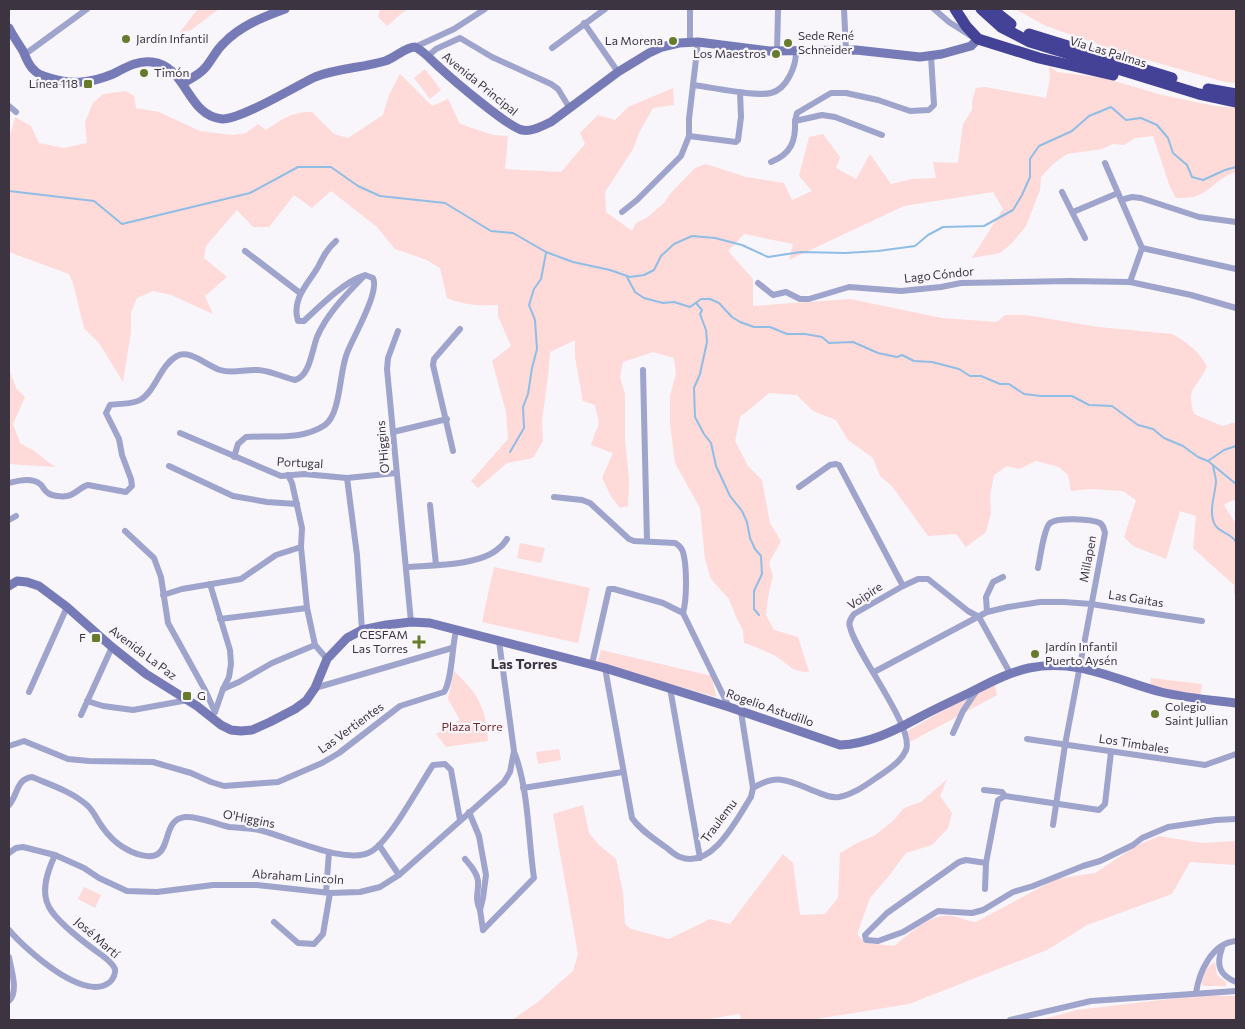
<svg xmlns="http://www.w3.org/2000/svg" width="1245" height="1029" font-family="Commissioner,sans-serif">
<rect width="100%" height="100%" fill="#f8f5fb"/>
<g fill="#fedad9">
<polygon points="198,9 219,9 191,30 180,32"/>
<path d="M 380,9 L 410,9 C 401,11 394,21 387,26 L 378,17 Z"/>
<polygon points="1015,9 1236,9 1236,83 1225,82 1126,54 1046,26"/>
<path d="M 1049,66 L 1057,72 L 1104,78 L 1162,95 L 1215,106 L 1236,108 L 1236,172 C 1219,176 1209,194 1192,197 C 1187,198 1181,198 1176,198 L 1170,187 L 1153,136 L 1135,138 L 1124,145 L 1113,144 L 1102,149 L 1067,154 L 1053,164 L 1041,177 L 1040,190 L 1026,226 L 1012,243 L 1000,253 L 972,258 L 1003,209 L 993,192 L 904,206 L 789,260 L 793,244 L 744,234 L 728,251 L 753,279 L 753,306 L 850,299 L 942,318 L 997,322 L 1005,315 L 1026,315 L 1098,327 L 1172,334 C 1186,341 1199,352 1207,366 C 1198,388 1185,387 1194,414 L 1222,426 L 1236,422 L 1236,500 L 1231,501 L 1224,505 L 1236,524 L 1236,596 L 1234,594 L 1234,585 L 1193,548 L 1196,516 L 1180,511 L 1166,559 L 1133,546 L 1124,537 L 1136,500 L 1123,491 L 1090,489 L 1071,491 L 1068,475 L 1059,467 L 1036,461 L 1019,469 L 1007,466 L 994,475 L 990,496 L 991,513 L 986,532 L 966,547 L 956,534 L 928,536 L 892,486 L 880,476 L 873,458 L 848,440 L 836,420 L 813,411 L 797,395 L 769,393 L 740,417 L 735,441 L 748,466 L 762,480 L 770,523 L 781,541 L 769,563 L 773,576 L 768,597 L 766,615 L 774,630 L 798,637 L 809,672 C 789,671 792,666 777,657 C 767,651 755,647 744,643 L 743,630 L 736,617 L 729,599 L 711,579 L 705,559 L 700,508 L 675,463 L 670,423 L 670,396 L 676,374 L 674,358 L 653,352 L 623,362 L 620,377 L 625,394 L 625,440 L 629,479 L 628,506 L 620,508 L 612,498 L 602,478 L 613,453 L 591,445 L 599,423 L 595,405 L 583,401 L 575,357 L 575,340 L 550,352 L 548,376 L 542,421 L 543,441 L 533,458 L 507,463 L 478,488 L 471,481 L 508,439 L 506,412 L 492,361 L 511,346 L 498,316 L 498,305 C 479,306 465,305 447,298 L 440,268 L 427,260 L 395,249 L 377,227 L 331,191 L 312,208 L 294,195 L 269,227 L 253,227 L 237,210 L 206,246 L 204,258 L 227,277 L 205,296 L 213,314 L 171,295 L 153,291 L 137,298 L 131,312 L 131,332 L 123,382 L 99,343 L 84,328 L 73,283 L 69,274 L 9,252 L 9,139 L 15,117 L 31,126 L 39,143 L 63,148 L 87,143 L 85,122 L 93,103 L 103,94 L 126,91 L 134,96 L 136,108 L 159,112 L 200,131 L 232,135 L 246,133 L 258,124 L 266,130 C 283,119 291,112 312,112 L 334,134 L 348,138 L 383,115 L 389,95 L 400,74 L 432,106 L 448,99 L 460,124 L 493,135 L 508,136 L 505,169 L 561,172 L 585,144 L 580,133 L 598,115 L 615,120 L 628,107 L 673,88 L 674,105 L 653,108 L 639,133 L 633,149 L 605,192 L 606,212 L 632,231 L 636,223 L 648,217 L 664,203 L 670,194 L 695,168 L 706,164 L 746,177 L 784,183 L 792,200 L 812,191 L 799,176 L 809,137 L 823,134 L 840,157 L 836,168 L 856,179 L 870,154 L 891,184 L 912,179 L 936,178 L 933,162 L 958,163 L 963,124 L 972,110 L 972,101 L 976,88 L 985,87 L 1046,98 L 1050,78 Z"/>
<polygon points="425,69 441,90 430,99 414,78"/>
<polygon points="9,369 16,388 25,397 13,424 20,443 34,451 55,467 9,464"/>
<polygon points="520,543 545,548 541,563 517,558"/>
<polygon points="494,567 590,588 578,643 482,622"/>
<polygon points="601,650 712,676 716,697 597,663"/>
<path d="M 454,671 C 478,694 486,707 488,741 L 446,747 L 436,734 L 460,720 L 448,699 Z"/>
<polygon points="1151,678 1202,684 1200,696 1150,687"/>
<polygon points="995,685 997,695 910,742 906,732 949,707"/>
<polygon points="559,749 561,760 538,764 536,752"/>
<path d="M 947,779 L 940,796 L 952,813 L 948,828 L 932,845 L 906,853 L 888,877 L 870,898 L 857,934 L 865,943 L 894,946 C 910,934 931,912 953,916 C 961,918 968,921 976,922 L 1056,879 L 1095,873 L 1136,846 L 1159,836 L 1202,843 L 1236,841 L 1236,865 L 1190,862 L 1172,894 L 1087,925 L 1047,950 L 909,1004 L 810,1020 L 742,1020 L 739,1014 L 703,1020 L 512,1020 L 538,1002 L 573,971 L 578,954 L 553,814 L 583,805 L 589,833 L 598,844 L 616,859 L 623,893 L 625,924 L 631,929 L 669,939 L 710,919 L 730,924 L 783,854 L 793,863 L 800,915 L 825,914 L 838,898 L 840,853 L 859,842 L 874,836 L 893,821 L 904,808 L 921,802 Z"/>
<polygon points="84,887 101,895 95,908 78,899"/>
<path d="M 1215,962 L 1217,975 L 1226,982 L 1226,986 L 1202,986 C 1202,975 1206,967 1215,962 Z"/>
<polygon points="1203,995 1236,996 1236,1020 1040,1020 1077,1010"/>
</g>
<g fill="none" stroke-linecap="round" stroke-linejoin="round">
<g stroke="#90bde5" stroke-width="2">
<polyline points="9,191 94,201 122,224 250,193 298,167 331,167 358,186 380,196 445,203 491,231 513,233 546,252 573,262 610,270 630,277 644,275 654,270 661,256 674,244 692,236 715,238 742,245 768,257 801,252 845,253 878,251 915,246 928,235 943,227 984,226 1013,210 1022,195 1030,177 1030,159 1039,146 1072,131 1089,116 1111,107 1126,120 1141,118 1157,125 1168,138 1173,153 1187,165 1192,177 1203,180 1225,170 1236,167"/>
<polyline points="627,277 635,292 644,298 663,303 674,302 690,307 701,299 710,299 719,303 732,317 740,322 754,327 770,327 787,334 805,334 822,337 829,343 853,342 878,353 897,357 902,355 914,361 932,362 959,369 970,376 981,376 1000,384 1009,384 1024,394 1041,396 1072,396 1089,405 1112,406 1138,425 1153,429 1164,438 1183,446 1198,457 1208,461 1236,484"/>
<polyline points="696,303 702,310 700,314 706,330 707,342 700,374 694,388 695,417 704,434 711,443 716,466 730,496 742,511 747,522 750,538 755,549 761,556 762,574 754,591 754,609 759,615"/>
<polyline points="510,452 524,428 523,407 528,394 532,368 537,349 535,320 529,305 534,289 541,279 546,253"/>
<polyline points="1208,461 1224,450 1236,446"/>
<path d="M 1213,466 C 1214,472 1216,477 1216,482 C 1215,495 1208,512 1215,525 C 1220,533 1231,533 1236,542"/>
</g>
<g stroke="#9fa4cd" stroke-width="6">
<polyline points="690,9 690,42"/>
<polyline points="844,9 846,50"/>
<polyline points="934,9 949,22 971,36"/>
<polyline points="584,23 618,72"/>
<polyline points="415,47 454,29 485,9"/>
<polyline points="552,48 605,9"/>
<polyline points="777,50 778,11"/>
<polyline points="24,55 87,9"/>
<polyline points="427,57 436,49 460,38 492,57 551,84 558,89 569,107"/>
<path d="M 693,85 C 711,87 756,97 771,93 C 787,89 796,66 796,52"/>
<polyline points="9,106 16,112"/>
<polyline points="882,135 835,117 822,115 795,121 797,113 831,93 846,93 878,100 910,111 929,110 934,105 931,56"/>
<polyline points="689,136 689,119 698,42"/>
<path d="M 771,162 C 791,154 796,141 795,121"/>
<polyline points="1105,163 1142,248"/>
<polyline points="1062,192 1085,238"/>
<polyline points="1121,200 1132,197 1141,198 1199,217 1236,222"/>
<polyline points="622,212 637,200 681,156 689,136 736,142 738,140 741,117 740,92"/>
<polyline points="1073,212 1118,193"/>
<path d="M 336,241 C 327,249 323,257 318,267 C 308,284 291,299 298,321 L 304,321 C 318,308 345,281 363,276"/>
<polyline points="1142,248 1236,269"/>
<polyline points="245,251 300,293"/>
<polyline points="1130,282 1142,248"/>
<polyline points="758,283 773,295 786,292 800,299 809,299 849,287 901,291 941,287 961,283 1070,281 1130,282 1191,295 1236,308"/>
<polyline points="398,331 388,358 387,369 411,622"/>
<polyline points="643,370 647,541"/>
<polyline points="393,432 447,419"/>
<polyline points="180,433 281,476 304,474 347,478 396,473"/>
<polyline points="453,451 433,365 434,359 460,329"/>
<polyline points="169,466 233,496 267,502 297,504"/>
<polyline points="288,475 292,483 302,528 301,547 307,608 315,645 327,659"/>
<polyline points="347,478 357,555 362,630"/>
<path d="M 9,483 C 18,481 31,477 40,484 C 43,486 44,491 48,493 C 52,496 62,497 67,496 C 75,495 80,487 88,485 L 126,492 L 132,486 L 131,479 L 122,455 L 119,439 L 106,413 L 110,405 C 120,403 131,405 140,400 C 156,391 160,365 177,356 C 190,349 207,366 220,370 C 233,374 245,369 258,370 C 271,371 283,377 295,380 C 310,376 312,350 317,337 C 327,313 347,294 365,275 L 373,278 C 380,292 353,337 347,353 C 339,373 341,413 325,425 C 301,441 272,435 246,437 L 238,444 L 234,457"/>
<path d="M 554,497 L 582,500 L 590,503 L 629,539 L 634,541 L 675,543 C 679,545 681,547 683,552 C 687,566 687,599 683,613 L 729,707"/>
<polyline points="430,505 436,565"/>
<polyline points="9,520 16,516"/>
<polyline points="125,531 154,558 161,577 168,623 205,690 215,712"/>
<path d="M 406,567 C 432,565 480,566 499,548 C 502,546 505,542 507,539"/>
<path d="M 1038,568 C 1040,559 1044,528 1050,523 C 1058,517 1091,519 1100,523 C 1104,526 1104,529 1105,533 L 1065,745 L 1053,825"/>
<polyline points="210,584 230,650 231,664 229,677 223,689 215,712"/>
<polyline points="903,586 918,579 928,579 968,611 979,617 1010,673"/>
<polyline points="163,595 182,589 241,579 276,555 301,547"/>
<polyline points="987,612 986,597 993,582 1003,577"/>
<polyline points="220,619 307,608"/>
<polyline points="592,664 609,589 614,589 663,603 683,613"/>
<path d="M 605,668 L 632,818 C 640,830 652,837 664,846 C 669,849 674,855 680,857 C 712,870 737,819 751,797 L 753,788 L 741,712"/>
<polyline points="874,672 987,612 1008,607 1040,602 1064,602 1091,604 1202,621"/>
<polyline points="315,688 452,648"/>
<polyline points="670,688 700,858"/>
<polyline points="223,689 239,682 272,663 315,645"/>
<polyline points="29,692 67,607"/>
<polyline points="87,701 103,706 133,710 188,700"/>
<polyline points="81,715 112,647"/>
<polyline points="953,733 963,711 977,690"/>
<polyline points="1027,739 1205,765 1236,754"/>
<path d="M 9,746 L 24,741 L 68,759 L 89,761 L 153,762 L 191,773 L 211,782 L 224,786 L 278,782 L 322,763 L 339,753 L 400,706 L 444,692 C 452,681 452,646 456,631"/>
<polyline points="523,788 623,772"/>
<path d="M 753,788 C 779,772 791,782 817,792 C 824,795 831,798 839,797 C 854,794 866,785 879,776 C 889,769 901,762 906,750 C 915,728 856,654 850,627 C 848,622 851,618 854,614 L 903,586 L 839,465 L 836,464 L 830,465 L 799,487"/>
<polyline points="984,790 1002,792 1005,796 1099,810 1105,804 1111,752"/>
<path d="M 9,805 C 18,795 16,779 32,777 C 51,785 73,792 88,806 C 93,811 96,817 99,822 C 107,835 118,846 132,852 C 179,871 156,820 185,817 C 199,816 215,824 229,827 C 239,828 249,828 259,830 C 287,836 348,867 372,851 C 391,839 419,786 433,765 L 445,764 L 451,770 L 460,820"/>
<polyline points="469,812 479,836 486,875 483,898 480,910 483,930"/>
<polyline points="379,845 399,875"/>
<polyline points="9,853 16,848 23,847 55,855 84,868 99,878 127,891 157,892 213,885 257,885 330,893 360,892 380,887 399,875 504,782 510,772 514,751 499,641"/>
<path d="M 465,859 C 470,865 477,872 478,881 C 479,894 474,896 480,910"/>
<polyline points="986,863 966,860 959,862 887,913 865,935 866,940 878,941 903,932 938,911 972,913 983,910 1013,892 1033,886 1083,866 1100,861 1133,845 1142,838 1168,827 1216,820 1236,819"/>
<polyline points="985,889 986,863 998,800 1005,796"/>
<polyline points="326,892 329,852"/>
<polyline points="274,922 298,943 314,944 323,934 330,893"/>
<path d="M 9,930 C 25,949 84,1003 110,982 C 113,979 116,973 115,969 C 112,962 102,955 96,951 C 81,940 57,922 49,907 C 40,891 48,870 55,855"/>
<path d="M 483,930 L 534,878 C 528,837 529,793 515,754"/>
<path d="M 1222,948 C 1216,965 1219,975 1236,982"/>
<path d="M 9,957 C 11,970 19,991 9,1001"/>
<path d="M 1196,993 C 1199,972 1212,943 1236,941"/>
<polyline points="1010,1020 1091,1001 1236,991"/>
</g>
<g stroke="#767bb7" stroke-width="9">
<path d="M 9,28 C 13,36 18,43 23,51 C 26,57 28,65 34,70 C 38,75 44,76 50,78 C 73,85 91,83 113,74 C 125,68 137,60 152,62 C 187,66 187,116 222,119 C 240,120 296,86 315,77 C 337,68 362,68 385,61 C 395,58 405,47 415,47 C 424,51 431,60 439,67 C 452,79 508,127 522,130 C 532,132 542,126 551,122 L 618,72 L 649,53 L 662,47 L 679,43 L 698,42 L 769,51 L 856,50 L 920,57 L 942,54 L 971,46 L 978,39"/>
<path d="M 183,83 C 190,79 199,75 205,68 C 212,60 216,50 224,43 C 240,26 263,17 285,9"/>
<path d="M 9,586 L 17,581 L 27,582 L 39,586 L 67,607 L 112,647 L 146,674 L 197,706 L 221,725 L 231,730 L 241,731 L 252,730 L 270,722 L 295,709 L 306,701 L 315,688 L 327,659 L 347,638 L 362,630 L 386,625 L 411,622 L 430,623 L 605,668 L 729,707 L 840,745 C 868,744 894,731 918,718 C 935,709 952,701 969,693 C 989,683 1007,673 1029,668 C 1078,658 1115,680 1161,692 C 1186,698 1211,700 1236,703"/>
</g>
<g stroke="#434296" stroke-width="11">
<polyline points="955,9 966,26 978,39 1039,58 1113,75"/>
<polyline points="981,9 1001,27 1030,42 1199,94 1236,102"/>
<polyline points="992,9 1011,24"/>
<polyline points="1029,34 1172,78"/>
<polyline points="1208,89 1236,94"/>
</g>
</g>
<g fill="#677b2c" stroke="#f8f5fb" stroke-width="2">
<circle cx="126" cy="39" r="5"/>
<circle cx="673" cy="41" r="5"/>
<circle cx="788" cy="43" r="5"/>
<circle cx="776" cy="54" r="5"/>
<circle cx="144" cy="73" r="5"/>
<rect x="83" y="79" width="10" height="10" rx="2.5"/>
<rect x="91" y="633" width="10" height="10" rx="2.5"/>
<path d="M416.5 634.5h5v5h5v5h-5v5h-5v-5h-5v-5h5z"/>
<circle cx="1035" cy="654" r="5"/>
<rect x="182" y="691" width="10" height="10" rx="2.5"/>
<circle cx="1155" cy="714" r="5"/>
</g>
<g text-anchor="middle" stroke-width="4.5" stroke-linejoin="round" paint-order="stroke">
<g font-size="12" fill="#3c3541" stroke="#f8f5fb" text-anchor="start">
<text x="798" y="40">Sede René<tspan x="798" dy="14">Schneider</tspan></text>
<text x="136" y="43">Jardín Infantil</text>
<text x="663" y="45" text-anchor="end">La Morena</text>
<text x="766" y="58" text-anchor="end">Los Maestros</text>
<text x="154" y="77">Timón</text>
<text x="78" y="88" text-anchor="end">Línea 118</text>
<text x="408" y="639" text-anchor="end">CESFAM<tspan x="408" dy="14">Las Torres</tspan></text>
<text x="86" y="642" text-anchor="end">F</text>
<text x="1045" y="651">Jardín Infantil<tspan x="1045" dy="14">Puerto Aysén</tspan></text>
<text x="197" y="700">G</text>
<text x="1165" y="711">Colegio<tspan x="1165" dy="14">Saint Jullian</tspan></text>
</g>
<g font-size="12" fill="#3c3541" stroke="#f8f5fb">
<text transform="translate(1108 52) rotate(17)" y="4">Vía Las Palmas</text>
<text transform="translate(480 84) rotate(39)" y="4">Avenida Principal</text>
<text transform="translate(939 275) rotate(-6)" y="4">Lago Cóndor</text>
<text transform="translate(383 447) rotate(-95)" y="4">O'Higgins</text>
<text transform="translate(300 463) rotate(3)" y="4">Portugal</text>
<text transform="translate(1088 559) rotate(-79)" y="4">Millapen</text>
<text transform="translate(865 596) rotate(-33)" y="4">Voipire</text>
<text transform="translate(1136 599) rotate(9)" y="4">Las Gaitas</text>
<text transform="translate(143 653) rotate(37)" y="4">Avenida La Paz</text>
<text transform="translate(770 708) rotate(19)" y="4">Rogelio Astudillo</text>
<text transform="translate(351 728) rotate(-36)" y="4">Las Vertientes</text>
<text transform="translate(1134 744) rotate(9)" y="4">Los Timbales</text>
<text transform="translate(249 819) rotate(11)" y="4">O'Higgins</text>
<text transform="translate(719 821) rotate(-53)" y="4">Traulemu</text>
<text transform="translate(298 877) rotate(4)" y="4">Abraham Lincoln</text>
<text transform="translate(97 938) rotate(41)" y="4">José Martí</text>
</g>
<g font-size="12" fill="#752b2e" stroke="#f8f5fb">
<text x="472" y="731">Plaza Torre</text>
</g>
<g font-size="14" font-weight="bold" fill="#3c3541" stroke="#f8f5fb">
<text x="524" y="669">Las Torres</text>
</g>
</g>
<rect width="1245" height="1029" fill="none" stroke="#3c3541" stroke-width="20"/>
</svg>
